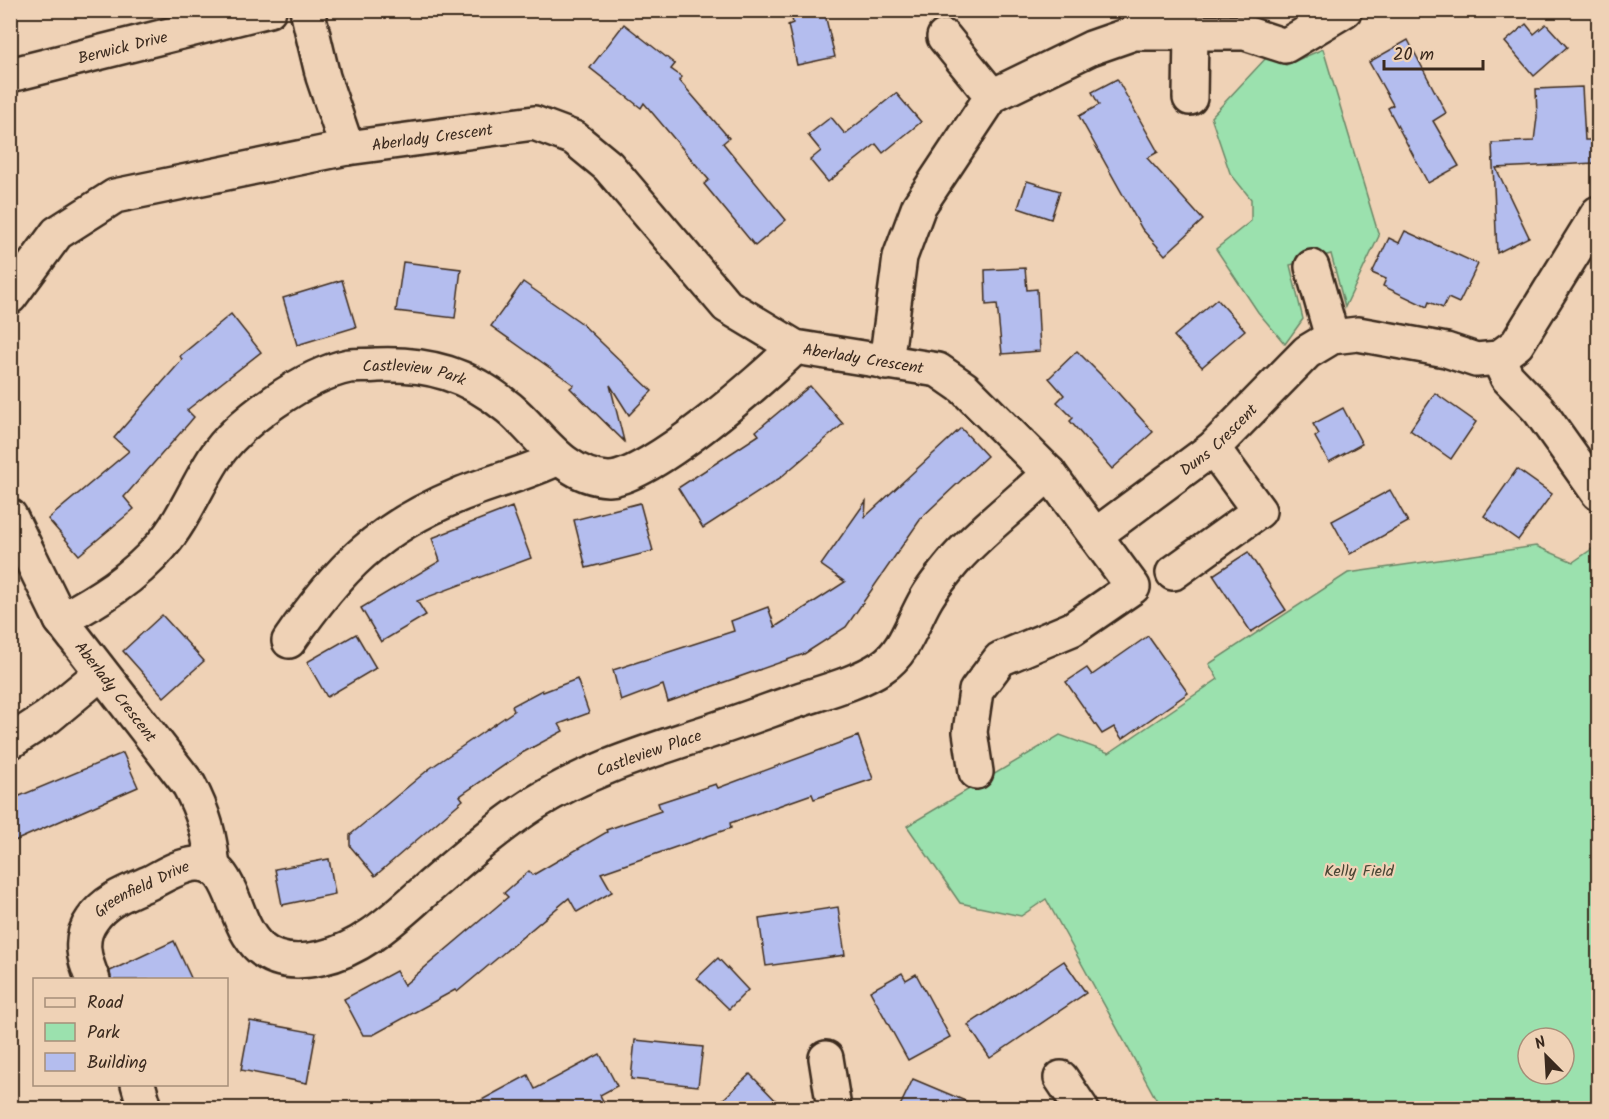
<svg xmlns="http://www.w3.org/2000/svg" width="1609" height="1119" font-family="Kalam,sans-serif">
<rect width="100%" height="100%" fill="#efd2b6"/>
<filter id="ink" filterUnits="userSpaceOnUse"><feTurbulence type="fractalNoise" baseFrequency=".0167" numOctaves="2"/><feDisplacementMap in="SourceGraphic" scale="12" xChannelSelector="R" yChannelSelector="G"/><feConvolveMatrix kernelMatrix="1 2 1 2 8 2 1 2 1" color-interpolation-filters="sRGB"/></filter>
<g filter="url(#ink)">
<g fill="#9be1ae" stroke="#6b8666" stroke-width="1.5" fill-rule="evenodd">
<polygon points="1323,49 1379,236 1345,307 1331,254 1290,265 1303,319 1285,344 1258,312 1216,249 1251,221 1251,199 1230,173 1211,117 1266,58 1286,65"/>
<path d="M 1598,545 L 1598,1108 L 1161,1108 L 1046,899 L 1021,916 L 960,903 L 907,826 L 1060,735 L 1109,753 L 1218,679 L 1209,664 L 1348,573 L 1536,546 L 1573,562 ZM 1528,1038 L 1564,1038 L 1564,1074 L 1528,1074 Z"/>
</g>
<g fill="#b4bdee" stroke="#3b2a1e" stroke-width="1.5">
<polygon points="790,10 824,10 835,57 797,65 788,25 793,23"/>
<polygon points="624,24 675,64 671,69 682,77 679,80 729,138 723,143 786,220 755,246 704,184 709,180 644,103 641,108 590,68"/>
<polygon points="1526,24 1534,34 1546,24 1567,47 1534,76 1505,42"/>
<polygon points="1408,40 1446,113 1433,121 1459,166 1428,183 1388,108 1393,105 1369,62"/>
<polygon points="1117,79 1158,152 1147,158 1203,220 1165,255 1142,229 1079,116 1099,105 1092,92"/>
<polygon points="1582,87 1585,140 1594,140 1595,163 1496,168 1529,237 1497,253 1492,143 1534,141 1537,117 1536,89"/>
<polygon points="896,93 921,122 883,153 876,144 828,182 810,160 821,151 808,135 831,117 845,134"/>
<polygon points="1027,181 1060,191 1051,219 1018,208"/>
<polygon points="1405,231 1478,264 1459,303 1448,298 1443,308 1429,302 1427,307 1383,286 1386,279 1372,273 1389,238 1399,243"/>
<polygon points="403,262 461,269 455,318 396,311"/>
<polygon points="1025,268 1027,290 1037,289 1040,351 1002,354 997,304 986,305 985,270"/>
<polygon points="342,280 356,327 297,345 283,298"/>
<polygon points="523,282 580,322 652,391 629,415 610,385 624,441 570,388 574,385 491,326"/>
<polygon points="1217,299 1245,330 1202,367 1174,336"/>
<polygon points="231,314 261,352 187,410 194,417 189,423 124,497 134,509 79,555 48,519 129,451 114,438 182,360 180,356"/>
<polygon points="1077,351 1111,385 1153,432 1112,469 1070,421 1073,418 1057,402 1064,395 1049,378"/>
<polygon points="810,386 843,424 780,478 703,528 678,488 759,435 756,431"/>
<polygon points="1435,393 1476,422 1451,459 1410,430"/>
<polygon points="1343,408 1362,444 1329,462 1315,437 1319,434 1313,424"/>
<polygon points="961,428 987,456 922,517 846,627 804,654 668,702 663,685 621,701 613,670 734,631 731,621 768,607 775,627 845,582 821,565 866,501 865,517"/>
<polygon points="1517,469 1552,494 1518,540 1484,516"/>
<polygon points="1390,490 1408,522 1350,554 1332,521"/>
<polygon points="640,503 653,551 586,568 574,520"/>
<polygon points="512,507 531,558 417,601 426,615 381,642 361,608 440,561 432,538"/>
<polygon points="1248,552 1286,610 1251,632 1213,575"/>
<polygon points="162,615 204,661 164,697 123,651"/>
<polygon points="356,634 376,668 327,697 307,662"/>
<polygon points="1148,636 1188,693 1122,739 1114,727 1102,734 1066,682 1087,668 1092,675"/>
<polygon points="577,679 589,713 559,724 563,731 522,753 460,796 463,800 375,876 350,846 350,835 429,769 514,711 512,706 542,690 543,692"/>
<polygon points="858,736 873,779 814,799 812,794 730,823 731,828 601,873 612,892 577,912 569,898 457,992 455,990 373,1035 363,1035 344,999 396,971 404,985 508,897 504,893 529,871 533,875 607,832 606,830 661,811 658,803 716,784 718,788"/>
<polygon points="123,753 138,787 10,843 10,800"/>
<polygon points="329,859 335,894 282,905 275,869"/>
<polygon points="838,907 845,955 766,966 759,919"/>
<polygon points="174,941 192,980 111,980 110,971"/>
<polygon points="718,958 748,990 729,1009 697,978"/>
<polygon points="1064,961 1086,993 990,1058 968,1025"/>
<polygon points="902,973 906,980 916,974 950,1037 908,1060 870,991"/>
<polygon points="250,1021 316,1033 307,1083 241,1070"/>
<polygon points="635,1040 703,1047 698,1086 631,1079"/>
<polygon points="600,1054 617,1086 600,1095 603,1101 589,1108 467,1108 528,1075 535,1089"/>
<polygon points="750,1074 783,1108 714,1108"/>
<polygon points="913,1079 982,1108 899,1108"/>
</g>
<g fill="none" stroke-linecap="round" stroke-linejoin="round">
<g stroke="#3b2a1e" stroke-width="38">
<g id="minor">
<polyline points="307,10 323,77 347,148"/>
<polyline points="944,37 992,96"/>
<path id="s1" d="M 10,75 L 269,10"/>
<polyline points="1190,98 1191,31"/>
<polyline points="1312,267 1332,337"/>
<path id="s2" d="M 10,297 L 57,233 L 115,196 L 347,148 L 534,123 L 574,138 L 608,166 L 727,306 L 795,347 L 938,370 L 964,388 L 1049,473 L 1133,587 L 1072,629 L 1000,659 L 976,691 L 970,732 L 976,772"/>
<polyline points="1498,358 1507,377 1539,410 1598,493"/>
<polyline points="886,363 900,257 919,206 992,96 1091,48 1134,33 1245,33 1285,46 1345,10"/>
<path id="s3" d="M 10,516 L 61,620 L 189,785 C 204,813 210,836 213,868"/>
<path id="s4" d="M 1097,534 L 1213,448 L 1307,352 L 1332,337 L 1358,334 L 1446,350 L 1476,360 L 1498,358 L 1517,344 L 1598,213"/>
<polyline points="1173,573 1259,511 1213,448"/>
<path id="s5" d="M 61,620 C 98,600 134,578 161,546 C 183,521 196,487 214,459 C 238,422 305,375 349,366 C 357,365 368,366 377,365 C 428,363 468,374 509,408 C 540,434 563,477 608,479 C 648,480 765,377 795,347"/>
<path d="M 289,641 C 339,568 377,529 459,495 C 492,481 526,474 558,458"/>
<polyline points="10,742 48,717 101,673"/>
<path id="s6" d="M 93,980 C 84,959 78,939 92,920 C 105,900 128,892 149,883 C 163,876 180,865 196,864 C 252,861 218,981 321,958 C 363,949 395,917 426,890 C 461,860 496,828 535,803 C 586,771 641,754 698,735 C 730,725 762,713 793,702 C 822,692 856,684 882,667 C 905,652 912,623 926,599 C 934,585 946,571 956,559 C 984,528 1019,502 1049,473"/>
<polyline points="826,1058 834,1108"/>
<polyline points="1061,1078 1081,1108"/>
<polyline points="138,1084 145,1108"/>
</g>
</g>
<use href="#minor" stroke="#efd2b6" stroke-width="33"/>
</g>
</g>
<g text-anchor="middle" stroke-width="4.5" stroke-linejoin="round" paint-order="stroke">
<g font-size="16" fill="#3b2a1e" stroke="#efd2b6">
<text dy="6" stroke="none"><textPath href="#s1" startOffset="116">Berwick Drive</textPath></text>
<text dy="6" stroke="none"><textPath href="#s2" startOffset="471">Aberlady Crescent</textPath></text>
<text dy="6" stroke="none"><textPath href="#s2" startOffset="993">Aberlady Crescent</textPath></text>
<text dy="6" stroke="none"><textPath href="#s5" startOffset="460">Castleview Park</textPath></text>
<text dy="6" stroke="none"><textPath href="#s4" startOffset="154">Duns Crescent</textPath></text>
<text dy="6" stroke="none"><textPath href="#s3" startOffset="206">Aberlady Crescent</textPath></text>
<text dy="6" stroke="none"><textPath href="#s6" startOffset="750">Castleview Place</textPath></text>
<text dy="6" stroke="none"><textPath href="#s6" startOffset="123">Greenfield Drive</textPath></text>
</g>
<g font-size="16" fill="#494534" stroke="#efd2b6">
<text x="1359" y="876">Kelly Field</text>
</g>
</g>
<rect width="1609" height="1119" fill="none" stroke="#efd2b6" stroke-width="36"/>
<rect x="18" y="18" width="1573" height="1083" fill="none" stroke="#3b2a1e" stroke-width="2" filter="url(#ink)"/>
<rect x="33" y="978" width="195" height="108" fill="#efd2b6" stroke="#a78f79" stroke-width="1.5"/>
<rect x="45" y="998" width="30" height="9" fill="#efd2b6" stroke="#a78f79" stroke-width="1.5"/>
<text x="87" y="1008" font-size="18" fill="#3b2a1e">Road</text>
<rect x="45" y="1023" width="30" height="18" fill="#9be1ae" stroke="#a78f79" stroke-width="1.5"/>
<text x="87" y="1038" font-size="18" fill="#3b2a1e">Park</text>
<rect x="45" y="1053" width="30" height="18" fill="#b4bdee" stroke="#a78f79" stroke-width="1.5"/>
<text x="87" y="1068" font-size="18" fill="#3b2a1e">Building</text>
<g transform="translate(1546 1056) rotate(336)"><circle r="28" fill="#efd2b6" stroke="#a78f79" stroke-width="1.5"/>
<path d="M0-4.5L10 22L0 15L-10 22Z" fill="#3b2a1e"/>
<text y="-9" font-size="16" font-weight="bold" text-anchor="middle" fill="#3b2a1e">N</text>
</g>
<path d="M1384 60v9h99v-9" fill="none" stroke="#3b2a1e" stroke-width="3"/>
<text x="1393" y="60" font-size="18" fill="#3b2a1e" stroke="#efd2b6" stroke-width="4.5" paint-order="stroke">20 m</text>
</svg>
